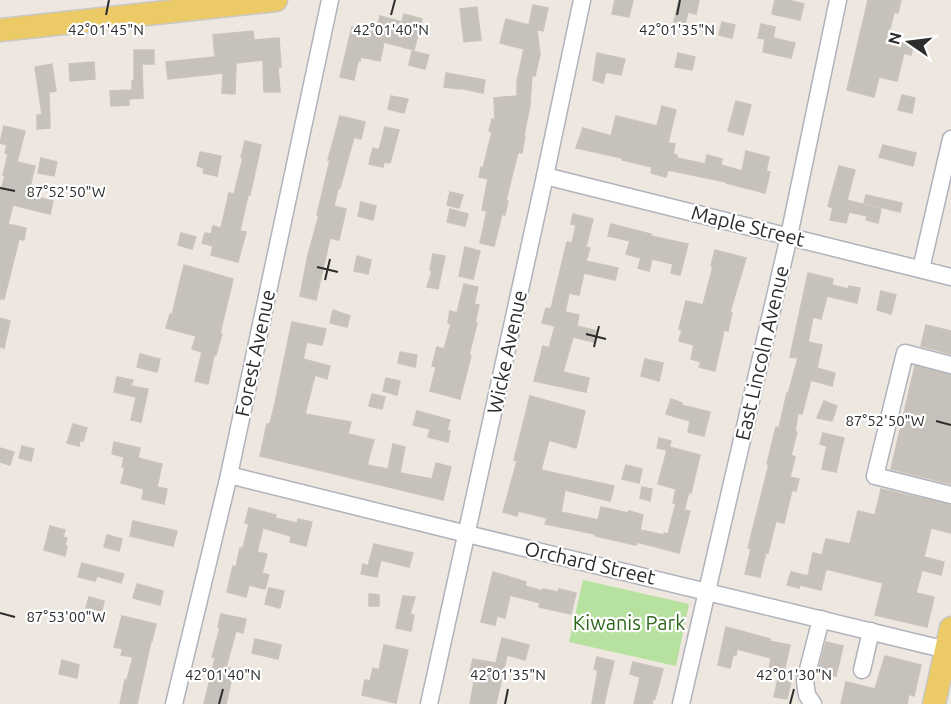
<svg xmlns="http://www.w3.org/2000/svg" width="951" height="704" font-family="Ubuntu,sans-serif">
<rect width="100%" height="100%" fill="#ede7e0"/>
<polygon fill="#b7e19f" points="583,580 689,604 676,666 569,642"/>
<g fill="#c6c1bb" stroke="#c9c3b9" stroke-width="1.5">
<polygon points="615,0 633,0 629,17 612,14"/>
<polygon points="679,0 699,0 696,14 688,12 684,29 673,26"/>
<polygon points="775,0 788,0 804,4 800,20 772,14"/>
<polygon points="868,0 901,0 898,13 894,12 888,37 914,43 911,55 904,53 897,81 879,77 874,97 847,90"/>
<polygon points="533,5 548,8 543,31 537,30 540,54 535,76 532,75 530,105 524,135 525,136 522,153 518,152 506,200 508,201 505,215 502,214 494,246 480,243 487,211 482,210 488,179 479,177 481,167 483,168 492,132 489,131 492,119 495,120 494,98 517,96 517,81 524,49 500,43 506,19 529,25"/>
<polygon points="477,7 481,40 464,42 460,9"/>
<polygon points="404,14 422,19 414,50 384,42 380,61 361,57 360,61 358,61 354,80 340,77 352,27 376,33 380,16 402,22"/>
<polygon points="722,22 735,25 732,38 719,35"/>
<polygon points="761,24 775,27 773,38 795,43 791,58 763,52 765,39 758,38"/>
<polygon points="253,31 254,40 279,38 281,67 278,67 280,92 264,92 263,60 236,63 235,94 222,93 223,73 168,79 166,62 215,57 213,35"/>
<polygon points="134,50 154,50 154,64 142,64 143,98 129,99 129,105 111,106 110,91 132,90 132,81 134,81"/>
<polygon points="412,51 429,55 425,69 409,65"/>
<polygon points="597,53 625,59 621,75 606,72 603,83 593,80"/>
<polygon points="678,53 695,57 692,70 675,67"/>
<polygon points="94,62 95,79 70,81 69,64"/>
<polygon points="52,64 56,91 49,92 50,128 37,129 37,115 42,115 35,67"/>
<polygon points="446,73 485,80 483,93 459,88 459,89 444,87"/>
<polygon points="902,95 915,98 912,113 898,110"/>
<polygon points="391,96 408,99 404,113 388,109"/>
<polygon points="736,101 751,105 743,135 728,131"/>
<polygon points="662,106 676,110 668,143 675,144 673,154 677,155 677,158 705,164 707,155 722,159 721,165 742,171 746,151 769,157 766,171 770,172 765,193 726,183 726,182 668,170 666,177 651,173 652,167 622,160 622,158 576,148 583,128 611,136 616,116 657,126"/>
<polygon points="340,116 365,122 361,139 354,137 340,188 338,188 334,206 346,209 339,240 330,238 316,300 300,296 308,255 319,215 317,215 330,160 328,160"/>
<polygon points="4,126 25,131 17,162 35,166 28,195 53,201 50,214 13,205 8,224 26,228 24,240 19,239 4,299 0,299 0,193 5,176 3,175 8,154 5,153 7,145 0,143"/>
<polygon points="385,127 399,130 390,163 384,162 383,167 369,164 373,148 379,150"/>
<polygon points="245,141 261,145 250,195 248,195 240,231 246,232 238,262 211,255 213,246 202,243 205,233 211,234 213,226 221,228 229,193 234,194 243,158 241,157"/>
<polygon points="883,145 916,153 913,166 879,157"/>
<polygon points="200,152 221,156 217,176 203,173 204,168 197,166"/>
<polygon points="41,158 57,162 54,176 38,173"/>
<polygon points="839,166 855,170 847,200 881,209 878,223 866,220 867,216 849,212 846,223 830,220 833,208 828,206"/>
<polygon points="450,192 463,195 459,208 447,205"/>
<polygon points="866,195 902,203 900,212 864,203"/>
<polygon points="361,202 376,206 373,220 358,216"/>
<polygon points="450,209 468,214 465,226 447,222"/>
<polygon points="573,214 593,219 586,247 590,248 586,261 618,268 615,280 584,273 579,295 569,293 565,312 579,315 577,326 597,331 594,342 573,337 563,372 589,378 586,392 534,381 543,346 549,348 555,326 542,323 546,308 551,309 567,242 572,243 576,225 571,224"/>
<polygon points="611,224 651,234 651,236 688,244 680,275 671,273 673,264 652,259 649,271 638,268 641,258 626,254 630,241 608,236"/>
<polygon points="181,233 196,237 192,249 178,245"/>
<polygon points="465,247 480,251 473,279 459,276"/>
<polygon points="715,250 746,258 730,312 732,313 728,331 724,330 715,371 699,367 701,362 691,359 694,345 679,341 682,330 679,329 686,301 703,305 713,266 711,266"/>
<polygon points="433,254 445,256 438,289 427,287 432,271 430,270"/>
<polygon points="357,256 371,260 368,274 354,271"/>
<polygon points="184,265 233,279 220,333 222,334 216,355 214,355 208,384 195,381 202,352 192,349 196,336 166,328 170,314 172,315"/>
<polygon points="808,273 833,279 832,285 848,289 849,286 860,288 857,303 827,296 821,319 813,317 808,342 822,345 817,368 835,373 832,386 811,380 802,414 798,413 795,432 797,432 791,455 795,457 790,477 799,479 796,491 792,490 784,523 776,521 768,553 766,552 760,577 745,574 751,549 748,548 769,464 767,464 776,427 779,428 787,393 788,394 798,358 790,357"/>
<polygon points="464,284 478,287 474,304 479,305 475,323 477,323 469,355 471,356 460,399 430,391 436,367 432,366 437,347 444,349 451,324 448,323 450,311 457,313"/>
<polygon points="881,291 896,295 891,314 877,310"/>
<polygon points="333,310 350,316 347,327 330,323"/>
<polygon points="0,318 10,321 4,348 0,347"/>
<polygon points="292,322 326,329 322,345 307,342 303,359 330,366 327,379 315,375 305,414 351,422 348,434 374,440 367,465 388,469 393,444 405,447 400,473 432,479 436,463 451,467 443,500 260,456 267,424 270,424 275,403"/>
<polygon points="926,325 951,331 951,354 921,346"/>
<polygon points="400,352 417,355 415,367 398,363"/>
<polygon points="140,354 160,359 157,372 137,367"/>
<polygon points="645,359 663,363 659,381 641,376"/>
<polygon points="915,366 951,375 951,484 891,469"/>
<polygon points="117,377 133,380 131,386 148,389 141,422 131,420 136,397 114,392"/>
<polygon points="386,378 400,381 397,395 383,391"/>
<polygon points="372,394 385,397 382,409 369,406"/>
<polygon points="530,396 585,411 576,448 549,440 541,470 614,486 610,501 565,490 561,512 598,520 601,507 628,513 629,511 643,515 640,530 664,535 664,533 668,534 676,503 673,503 676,489 658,484 667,450 657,448 659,438 671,441 669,447 700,455 691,493 689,492 684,510 690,511 679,553 637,542 636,545 595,536 595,534 545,524 547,518 518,511 517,516 503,512 517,461 514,460"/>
<polygon points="671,399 682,403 681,405 710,412 704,436 688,432 690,421 666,414"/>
<polygon points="824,401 837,406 832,421 817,418"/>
<polygon points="417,411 450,420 447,430 450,431 448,442 428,437 430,429 413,425"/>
<polygon points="73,424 87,428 83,441 80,440 79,446 67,443"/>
<polygon points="823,433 844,438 836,472 822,469 827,446 820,444"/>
<polygon points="114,442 140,448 138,458 162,464 157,487 167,489 164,504 142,499 144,489 121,483 125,467 122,467 124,457 112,454"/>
<polygon points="22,446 34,449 31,461 19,458"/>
<polygon points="0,448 14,452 10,465 0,462"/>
<polygon points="626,465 642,469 639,483 622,479"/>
<polygon points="642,487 652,489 650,501 640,498"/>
<polygon points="881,489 951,505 951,533 931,528 924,557 944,562 941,575 922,570 916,593 934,597 927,627 875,615 883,583 826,569 821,590 800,585 799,588 787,585 791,572 808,576 813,553 822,555 826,539 850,544 858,511 875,515"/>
<polygon points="249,508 276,515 275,518 297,523 298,519 312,522 306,546 290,542 291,536 263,528 257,552 267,554 262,573 269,575 265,589 249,585 246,597 227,592 233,566 236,567 240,548 243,548 249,524 245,523"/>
<polygon points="133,521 177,531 173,546 130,536"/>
<polygon points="50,526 65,530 63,537 67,538 65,545 67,546 65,556 44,550"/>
<polygon points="107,535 122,539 119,551 104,547"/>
<polygon points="374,544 413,553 409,567 381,560 377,577 361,574 363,564 368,566"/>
<polygon points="82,563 124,574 121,583 97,576 95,581 78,577"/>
<polygon points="493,572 526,582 525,586 543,591 543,589 558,592 559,589 576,593 571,614 539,607 540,603 510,595 505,618 497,616 495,625 481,622"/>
<polygon points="137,584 163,591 160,605 133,598"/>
<polygon points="269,588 284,591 280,608 265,604"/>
<polygon points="369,594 379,595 379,606 369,606"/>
<polygon points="403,596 415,597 410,614 414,615 411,631 396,628"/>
<polygon points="89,597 104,601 102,611 86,608"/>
<polygon points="221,614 246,619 243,633 236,631 226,667 234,669 226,704 204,704 215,658 212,657 220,628 218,627"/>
<polygon points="122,616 156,624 152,641 151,641 137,704 120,704 125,680 127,680 133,657 121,655 123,649 114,647"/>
<polygon points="726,627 770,639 769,641 790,645 784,672 769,669 771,658 737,649 736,655 733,655 730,668 718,665"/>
<polygon points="502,638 529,645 525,660 507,655 496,704 470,704 475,677 469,676 473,659 496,663"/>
<polygon points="255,639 281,645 278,659 252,653"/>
<polygon points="826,642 843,646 836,676 818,672"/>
<polygon points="384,645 408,650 396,703 362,695 365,680 370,681 373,668 379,670"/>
<polygon points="885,656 921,665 914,696 909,694 907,704 841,704 846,682 875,689"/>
<polygon points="597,657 614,661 604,704 592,704 598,670 594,669"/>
<polygon points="62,660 79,665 77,678 59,674"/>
<polygon points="633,662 663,669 655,699 653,699 652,704 634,704 640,677 630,674"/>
<polygon points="778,679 791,682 787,699 774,697"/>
</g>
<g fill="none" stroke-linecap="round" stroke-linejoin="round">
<g stroke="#b0b2bc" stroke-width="19">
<g id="minor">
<polyline points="545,176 951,277"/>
<polyline points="921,269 951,139"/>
<polyline points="951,365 905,353 875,476 951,495"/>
<polyline points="229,475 467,534 951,651"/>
<polyline points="862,670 871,631"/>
<polyline points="174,704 229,475 330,0"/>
<polyline points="429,704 545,176 582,0"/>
<polyline points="681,704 789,236 838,0"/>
<polyline points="813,704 807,695 805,681 821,619"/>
</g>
</g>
<g stroke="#c8c8c8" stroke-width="25">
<g id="major">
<polyline points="0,30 276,0"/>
<polyline points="934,704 951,628"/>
</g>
</g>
<use href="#minor" stroke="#fff" stroke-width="16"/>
<use href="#major" stroke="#ecca66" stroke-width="22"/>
</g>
<path fill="none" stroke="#2c2c2c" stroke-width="2" d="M 106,15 L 109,0M 391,15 L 395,0M 677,15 L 680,0M 0,188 L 15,191M 317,267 L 338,272M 325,280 L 330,259M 586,334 L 606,339M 594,347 L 599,326M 936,421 L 951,425M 0,613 L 15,617M 219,704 L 223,689M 505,704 L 508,689M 790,704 L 794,689"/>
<g text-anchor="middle" stroke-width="4.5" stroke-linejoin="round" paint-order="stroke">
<g font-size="20" fill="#2c2c2c" stroke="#fff">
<text transform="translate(748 226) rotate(14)" y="7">Maple Street</text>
<text transform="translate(507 352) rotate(-78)" y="7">Wicke Avenue</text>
<text transform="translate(255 353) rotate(-78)" y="7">Forest Avenue</text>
<text transform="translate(762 353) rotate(-77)" y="7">East Lincoln Avenue</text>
<text transform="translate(590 563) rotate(13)" y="7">Orchard Street</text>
</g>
<g font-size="20" fill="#2f681e" stroke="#fff">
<text x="629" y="630">Kiwanis Park</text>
</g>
</g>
<g font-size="15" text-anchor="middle" fill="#2c2c2c" stroke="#fff" stroke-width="4.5" stroke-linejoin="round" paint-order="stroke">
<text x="106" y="35">42°01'45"N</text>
<text x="391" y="35">42°01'40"N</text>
<text x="677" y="35">42°01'35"N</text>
<text x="66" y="197">87°52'50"W</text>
<text x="885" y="426">87°52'50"W</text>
<text x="66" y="622">87°53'00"W</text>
<text x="223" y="680">42°01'40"N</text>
<text x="508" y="680">42°01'35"N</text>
<text x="794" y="680">42°01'30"N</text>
</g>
<g transform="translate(909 42) rotate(284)" stroke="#ffffff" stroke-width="4.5" paint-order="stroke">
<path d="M0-4.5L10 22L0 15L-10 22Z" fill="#2c2c2c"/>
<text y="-9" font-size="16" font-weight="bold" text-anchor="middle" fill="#2c2c2c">N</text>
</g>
</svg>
